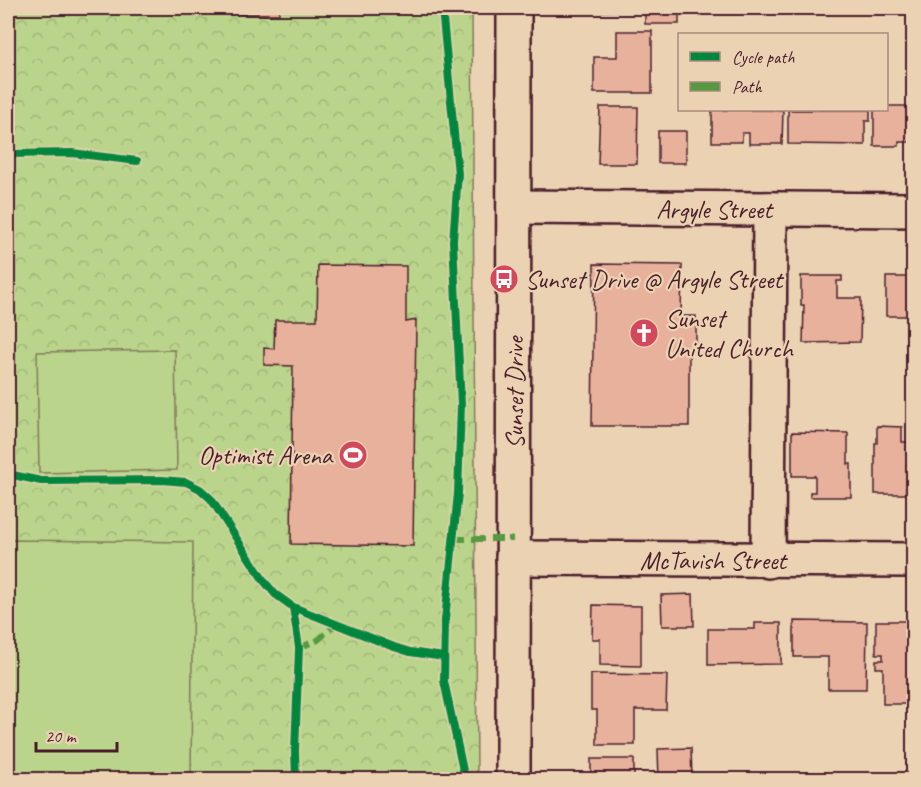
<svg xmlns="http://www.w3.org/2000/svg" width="921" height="787" font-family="Caveat,sans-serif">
<defs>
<pattern id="park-crowns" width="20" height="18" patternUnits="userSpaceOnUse" patternTransform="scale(1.5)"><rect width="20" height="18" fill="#bad48b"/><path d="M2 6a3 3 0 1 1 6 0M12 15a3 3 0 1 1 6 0" fill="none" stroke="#a1b678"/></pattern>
</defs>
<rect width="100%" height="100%" fill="#ebd2b3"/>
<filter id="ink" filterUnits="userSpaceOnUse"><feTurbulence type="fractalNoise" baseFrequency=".0167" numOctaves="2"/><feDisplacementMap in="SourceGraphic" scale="12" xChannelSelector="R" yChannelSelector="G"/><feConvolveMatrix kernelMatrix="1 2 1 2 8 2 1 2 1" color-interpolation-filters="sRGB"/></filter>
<g filter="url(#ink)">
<polygon fill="url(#park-crowns)" stroke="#827a5b" stroke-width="1.5" points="8,8 472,8 477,779 8,779"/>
<g fill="#bad48b" stroke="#827a5b" stroke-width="1.5">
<polygon points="175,350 177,470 39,473 37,352"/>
<polygon points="8,540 193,542 191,779 8,779"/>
</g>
<g fill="#e7b19c" stroke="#4a1f2b" stroke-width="1.5">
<rect x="207" y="8" width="72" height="6"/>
<polygon points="599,8 634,8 634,10 599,11"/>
<rect x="645" y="8" width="34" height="16"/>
<polygon points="617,31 652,31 652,93 594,93 594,57 617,57"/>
<polygon points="912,95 914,95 914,142 899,142 899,146 874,146 874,110 886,110 886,106 912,106"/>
<polygon points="600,107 638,107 637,164 598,164"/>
<polygon points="712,110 783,110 782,144 749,144 749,133 742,133 742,142 712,142"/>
<polygon points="788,110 870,110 870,121 865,121 865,145 788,144"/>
<rect x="658" y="131" width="28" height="32"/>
<polygon points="594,264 682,265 681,316 696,316 696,351 689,351 689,426 592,426"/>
<polygon points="318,265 406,266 406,322 416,320 413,546 291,544 293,366 264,365 264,348 274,349 275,320 317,320"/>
<polygon points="801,276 842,276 842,281 837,281 837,298 861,298 860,342 803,343 804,305 801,305"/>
<rect x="886" y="277" width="28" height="39"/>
<polygon points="877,426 902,427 902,442 914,442 914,488 906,488 906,494 875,494 875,443 877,443"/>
<polygon points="792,432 848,433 848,464 851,464 851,497 810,497 810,492 815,492 815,476 792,476"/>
<polygon points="693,594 694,626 662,626 661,595"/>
<polygon points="593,605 641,606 641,666 600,665 600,639 592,639"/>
<polygon points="794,621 867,622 866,689 828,689 828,657 794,657"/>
<polygon points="876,621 914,621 914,704 883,704 883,668 876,668 876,660 883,660 883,654 876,654"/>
<polygon points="755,623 781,623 781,664 708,665 708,629 755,629"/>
<polygon points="591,674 667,675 666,710 635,710 635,745 597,745 597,710 591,710"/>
<polygon points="691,748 692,779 659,780 658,749"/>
<rect x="591" y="759" width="43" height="21"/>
</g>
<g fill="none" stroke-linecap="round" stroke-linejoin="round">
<g stroke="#4a1f2b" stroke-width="38">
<g id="minor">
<polyline points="514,207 914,210"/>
<polyline points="513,558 914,560"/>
<polyline points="768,561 770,209"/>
<polyline points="513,780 514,8"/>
</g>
</g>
<use href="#minor" stroke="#ebd2b3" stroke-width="33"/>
<g stroke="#559a41" stroke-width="6" stroke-dasharray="12 6" stroke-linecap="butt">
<polyline points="454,539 513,539"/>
<polyline points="299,648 318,640 335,625"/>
</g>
<g stroke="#ebd2b3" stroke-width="11">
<g id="cycleway">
<polyline points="442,8 458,174 453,241 461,405 458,493 445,620 444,681 465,780"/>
<polyline points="8,154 72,153 137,161"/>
<polyline points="8,474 41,481 162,480 186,482 200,489 211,499 264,581 275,594 293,607 394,647 410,652 444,657"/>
<polyline points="293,607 299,648 295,751 296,780"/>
</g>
</g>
<use href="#cycleway" stroke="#00873e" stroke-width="8"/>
</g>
</g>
<defs>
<g id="bus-disc" transform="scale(1.5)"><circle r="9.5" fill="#d1495b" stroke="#ebd2b3"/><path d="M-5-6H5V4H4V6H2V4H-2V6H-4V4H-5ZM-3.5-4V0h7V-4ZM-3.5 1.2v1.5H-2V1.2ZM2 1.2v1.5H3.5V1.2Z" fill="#fff"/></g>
<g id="church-disc" transform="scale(1.5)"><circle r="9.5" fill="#d1495b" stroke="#ebd2b3"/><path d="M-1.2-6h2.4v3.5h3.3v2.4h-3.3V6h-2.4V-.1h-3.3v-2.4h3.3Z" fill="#fff"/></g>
<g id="stadium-disc" transform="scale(1.5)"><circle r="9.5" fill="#d1495b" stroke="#ebd2b3"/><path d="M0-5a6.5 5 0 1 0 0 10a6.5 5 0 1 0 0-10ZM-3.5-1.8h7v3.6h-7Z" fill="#fff"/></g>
</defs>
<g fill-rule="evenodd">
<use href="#bus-disc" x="504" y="279"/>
<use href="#church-disc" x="644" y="333"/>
<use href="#stadium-disc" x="353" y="455"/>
</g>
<g text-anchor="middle" stroke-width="4.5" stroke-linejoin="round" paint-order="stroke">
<g font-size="26" fill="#4a1f2b" stroke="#ebd2b3">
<text x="714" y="218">Argyle Street</text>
<text transform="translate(514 393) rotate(-90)" y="9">Sunset Drive</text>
<text x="713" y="569">McTavish Street</text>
</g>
<g font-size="26" fill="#4a1f2b" stroke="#ebd2b3" text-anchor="start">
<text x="525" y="288">Sunset Drive @ Argyle Street</text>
<text x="665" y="327">Sunset<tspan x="665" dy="30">United Church</tspan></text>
<text x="332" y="464" text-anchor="end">Optimist Arena</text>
</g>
</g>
<rect width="921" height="787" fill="none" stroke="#ebd2b3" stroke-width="30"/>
<rect x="15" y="15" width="891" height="757" fill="none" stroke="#4a1f2b" stroke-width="2" filter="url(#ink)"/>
<rect x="678" y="33" width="210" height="78" fill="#ebd2b3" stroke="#ab8a7d" stroke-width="1.5"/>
<rect x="690" y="52" width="30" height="9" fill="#00873e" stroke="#ab8a7d" stroke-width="1.5"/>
<text x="732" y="63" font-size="18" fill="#4a1f2b">Cycle path</text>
<rect x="690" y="82" width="30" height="9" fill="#559a41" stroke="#ab8a7d" stroke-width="1.5"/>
<text x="732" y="93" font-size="18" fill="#4a1f2b">Path</text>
<path d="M36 742v9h81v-9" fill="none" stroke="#4a1f2b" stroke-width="3"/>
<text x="45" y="742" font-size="18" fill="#4a1f2b" stroke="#ebd2b3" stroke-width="4.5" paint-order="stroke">20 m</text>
</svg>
